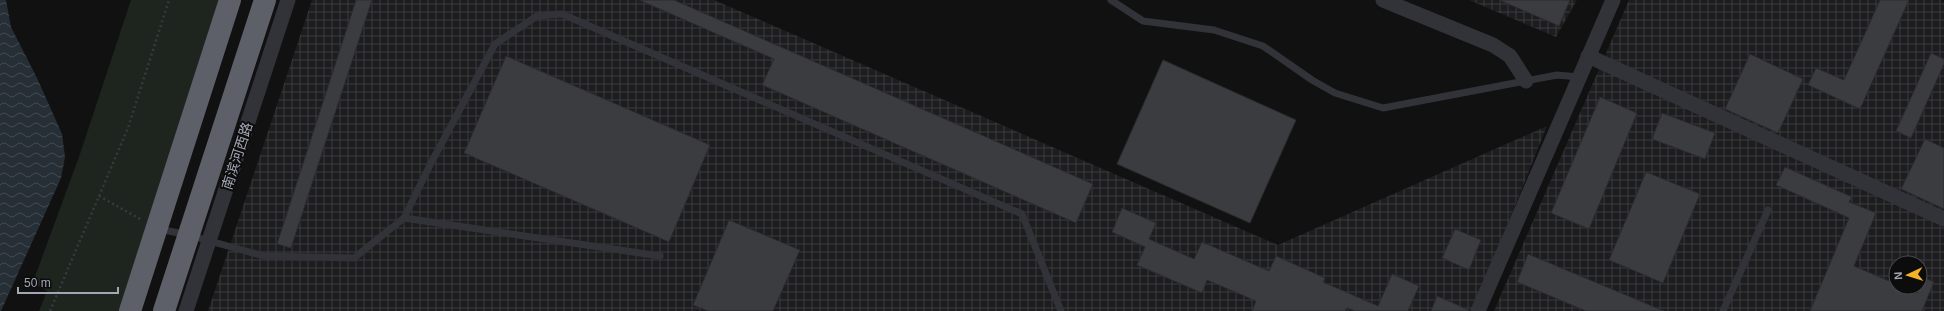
<svg xmlns="http://www.w3.org/2000/svg" width="1944" height="311" font-family="Arial,'Noto Sans SC',sans-serif">
<defs>
<pattern id="industrial-grid" width="8" height="8" patternUnits="userSpaceOnUse"><rect width="8" height="8" fill="#1d1d1f"/><path d="M0 4h8M4 0v8" fill="none" stroke="#3b3b3d"/></pattern>
<pattern id="water-waves" width="16" height="10" patternUnits="userSpaceOnUse"><rect width="16" height="10" fill="#272f36"/><path d="M0 5q4-4 8 0t8 0" fill="none" stroke="#434a51"/></pattern>
</defs>
<rect width="100%" height="100%" fill="#111112"/>
<g fill="url(#industrial-grid)" fill-rule="evenodd">
<polygon points="312,0 714,0 1278,245 1547,126 1473,311 208,311"/>
<polygon points="1469,0 1577,0 1556,37"/>
<path d="M 1629,0 L 1941,0 L 1944,3 L 1944,311 L 1494,311 ZM 1896,263 L 1920,263 L 1920,287 L 1896,287 Z"/>
</g>
<polygon fill="#1d251e" points="131,0 221,0 122,311 39,311 47,291 33,282 80,154"/>
<polygon fill="url(#water-waves)" points="0,0 6,0 11,27 37,78 62,134 65,157 61,178 1,311 0,311"/>
<g fill="#3b3c40" stroke="#2b2b2f">
<polygon points="356,0 372,0 291,248 277,244"/>
<polygon points="639,0 674,0 1093,184 1076,223 762,85 774,59"/>
<polygon points="1499,0 1570,0 1559,26"/>
<polygon points="1880,0 1909,0 1860,109 1808,85 1816,68 1844,80"/>
<polygon points="1931,53 1944,59 1944,64 1911,138 1896,131"/>
<polygon points="1750,54 1803,79 1778,133 1725,109"/>
<polygon points="506,56 710,145 669,242 464,153"/>
<polygon points="1163,60 1296,120 1250,223 1117,164"/>
<polygon points="1600,97 1637,113 1589,229 1551,213"/>
<polygon points="1662,113 1715,133 1705,159 1652,139"/>
<polygon points="1925,139 1944,148 1944,209 1901,189"/>
<polygon points="1785,167 1852,197 1849,202 1876,213 1854,266 1896,284 1896,287 1903,287 1917,293 1923,277 1934,282 1922,311 1810,311 1849,218 1776,185"/>
<polygon points="1646,172 1700,194 1663,283 1609,260"/>
<polygon points="1122,208 1156,223 1149,239 1194,259 1202,242 1269,271 1276,256 1325,278 1323,282 1378,306 1392,274 1419,286 1408,311 1355,311 1347,308 1345,311 1252,311 1256,301 1207,280 1202,293 1137,265 1145,247 1112,232"/>
<polygon points="729,220 800,250 773,311 708,311 693,305"/>
<polygon points="1455,229 1481,240 1469,270 1442,258"/>
<polygon points="1528,254 1664,311 1586,311 1517,282"/>
<polygon points="1437,296 1469,310 1469,311 1431,311"/>
</g>
<g fill="none" stroke-linecap="round" stroke-linejoin="round">
<g stroke="#383a3f" stroke-width="2.5" stroke-dasharray="2 3" stroke-linecap="butt">
<polyline points="99,196 142,220"/>
<polyline points="50,311 128,128 169,0"/>
</g>
<g stroke="#323338" stroke-width="7">
<polyline points="1111,0 1143,21 1214,30 1263,46 1312,80 1335,93 1383,108 1557,75 1579,77"/>
<polyline points="404,218 431,163 495,44 537,16 562,14 1022,214 1061,311"/>
<polyline points="159,229 188,235 264,256 354,258 404,218 660,256"/>
<polyline points="1723,311 1768,210"/>
</g>
<g stroke="#323338" stroke-width="15">
<polyline points="1383,0 1493,45 1510,56 1526,81"/>
<polyline points="1588,56 1944,219"/>
<polyline points="186,311 288,0"/>
<polyline points="1478,311 1613,0"/>
</g>
<g stroke="#5e6069" stroke-width="22">
<polyline points="130,311 230,0"/>
<polyline points="164,311 265,0"/>
</g>
</g>
<g text-anchor="middle" stroke-width="4" stroke-linejoin="round" paint-order="stroke">
<g font-size="14" fill="#a2a7b4" stroke="#0c0c0d">
<text transform="translate(237 156) rotate(-72)" y="5">南滨河西路</text>
</g>
</g>
<g transform="translate(1908 275) rotate(266)"><circle r="19" fill="#0c0c0d" stroke="#484a50"/>
<path d="M0-3L7 15L0 10L-7 15Z" fill="#f6b225"/>
<text y="-6" font-size="11" font-weight="bold" text-anchor="middle" fill="#a2a7b4">N</text>
</g>
<path d="M18 287v6h100v-6" fill="none" stroke="#a2a7b4" stroke-width="2"/>
<text x="24" y="287" font-size="12" fill="#a2a7b4" stroke="#0c0c0d" stroke-width="3" paint-order="stroke">50 m</text>
</svg>
